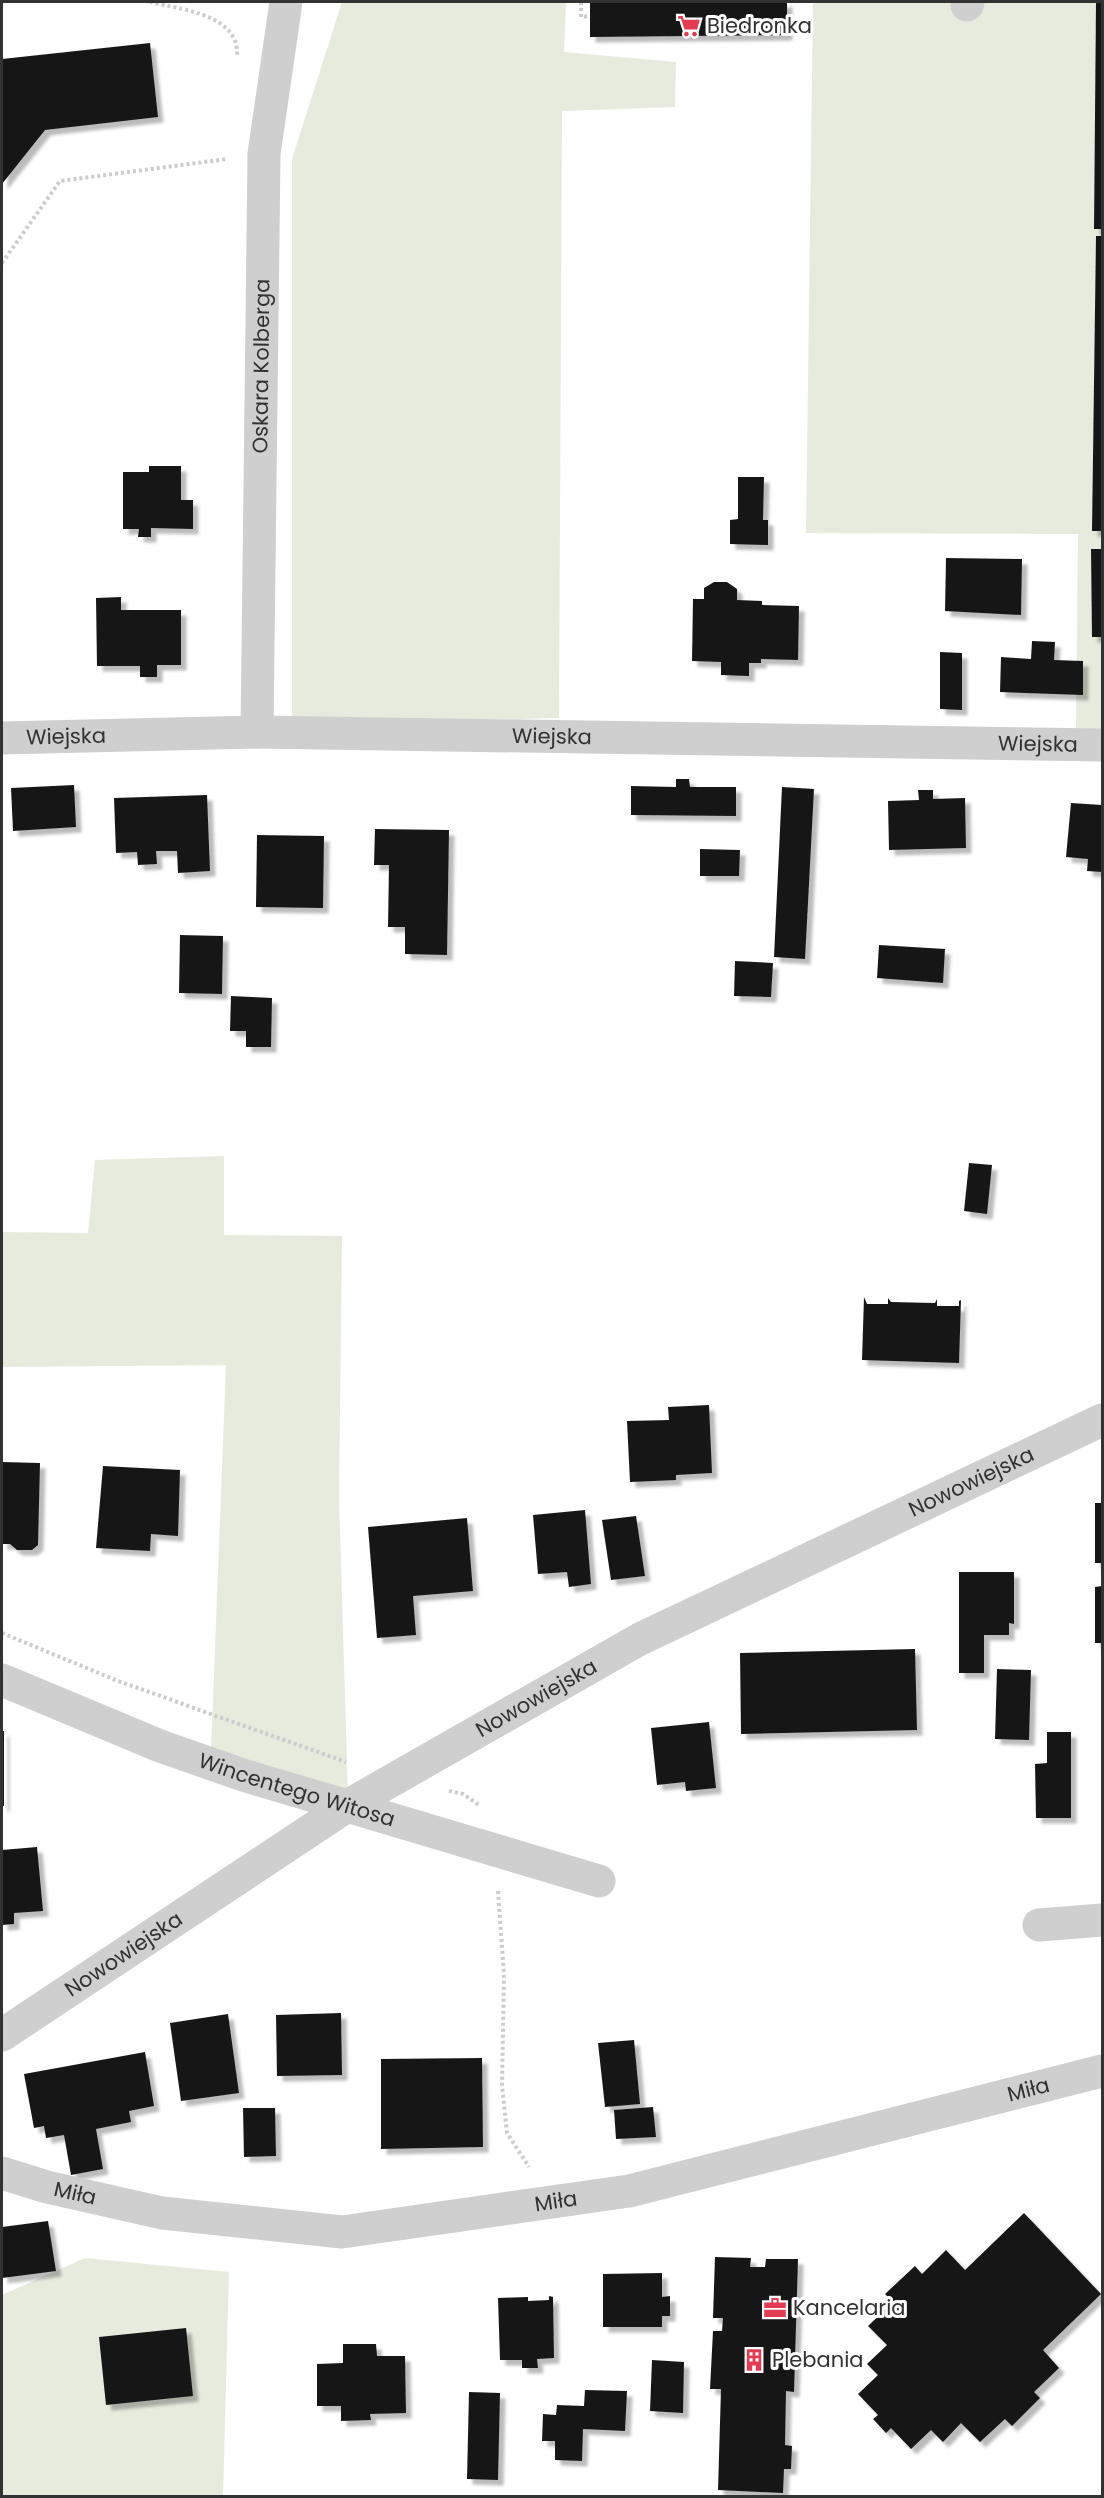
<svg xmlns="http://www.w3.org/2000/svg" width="1104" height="2498" font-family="Poppins,sans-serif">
<defs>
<filter id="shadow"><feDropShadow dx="5.5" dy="5.5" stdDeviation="1.5" flood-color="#0004"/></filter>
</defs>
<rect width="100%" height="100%" fill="#fff"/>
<g fill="#e6ebde">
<polygon points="342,2 566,2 564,52 676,62 675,107 562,111 559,718 292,725 292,159"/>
<polygon points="813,2 1102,2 1102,730 1076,730 1078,534 806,533"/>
<polygon points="224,1156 224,1235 342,1236 339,1498 348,1795 211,1751 226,1365 2,1367 2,1232 88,1233 95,1160"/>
<polygon points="85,2258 229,2272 223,2496 2,2496 2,2295"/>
</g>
<g fill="#191919" filter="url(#shadow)">
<polygon points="590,2 787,2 787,35 590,37"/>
<polygon points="1096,2 1102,2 1102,229 1094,229"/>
<polygon points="150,43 158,117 45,130 2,184 2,59"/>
<polygon points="1096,236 1102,236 1102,531 1092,531"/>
<polygon points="149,466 181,466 181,500 193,500 193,529 151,528 151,537 138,537 139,529 123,529 123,472 149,472"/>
<polygon points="738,477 764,477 763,520 768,520 768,545 730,544 730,520 738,519"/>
<polygon points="1091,549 1102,549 1102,637 1092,637"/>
<polygon points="946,558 1022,559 1021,615 945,611"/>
<polygon points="714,582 727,582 737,589 737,600 762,601 762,605 799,606 798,660 761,659 761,663 749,663 749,676 721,675 721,662 692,661 693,599 704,599 704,588"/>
<polygon points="121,597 121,610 181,610 181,665 157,665 157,677 140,677 140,666 97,666 96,598"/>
<polygon points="1032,641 1055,642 1054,660 1083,661 1083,695 1000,692 1001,657 1031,659"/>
<polygon points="940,652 962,653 962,710 940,709"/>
<polygon points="676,779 689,779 690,787 736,787 736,816 631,815 631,786 676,787"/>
<polygon points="74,785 76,827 13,831 11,788"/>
<polygon points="782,787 814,789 805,959 774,957"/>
<polygon points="918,790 933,790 933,799 965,798 966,848 889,850 888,801 919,800"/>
<polygon points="207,795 210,871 178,873 177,851 156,851 157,864 138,865 137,852 116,853 114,798"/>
<polygon points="1071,803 1102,805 1102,872 1087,871 1088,859 1066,857"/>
<polygon points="375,829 449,830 447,955 405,954 405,927 388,927 389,865 374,865"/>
<polygon points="257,835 324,836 323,908 256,907"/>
<polygon points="700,849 740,850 739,876 700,876"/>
<polygon points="180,935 223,936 222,994 179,993"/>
<polygon points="879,945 945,949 943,983 877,978"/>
<polygon points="735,961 773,963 771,997 734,996"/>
<polygon points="231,996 272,998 271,1047 246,1047 246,1031 230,1031"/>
<polygon points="969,1163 992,1165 987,1214 964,1211"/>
<polygon points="864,1297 867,1304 888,1304 888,1298 891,1302 935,1303 937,1299 937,1306 959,1306 959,1301 961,1300 959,1363 862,1360"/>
<polygon points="709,1405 712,1473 676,1475 676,1480 630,1482 627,1421 669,1420 668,1407"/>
<polygon points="2,1462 40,1463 38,1545 32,1550 17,1550 10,1544 2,1544"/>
<polygon points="103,1466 180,1470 178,1536 151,1534 150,1551 96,1548"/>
<rect x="1095" y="1503" width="7" height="60"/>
<polygon points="585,1510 591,1584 569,1587 567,1572 538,1574 533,1515"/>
<polygon points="636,1516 645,1576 611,1580 602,1520"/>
<polygon points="467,1518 473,1591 413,1596 416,1635 377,1638 368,1527"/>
<polygon points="959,1572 1014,1572 1014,1624 1009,1623 1009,1635 984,1635 984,1673 959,1673"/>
<polygon points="1102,1586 1102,1643 1095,1643 1095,1587"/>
<polygon points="915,1649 917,1730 741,1734 740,1653"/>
<polygon points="997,1669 1031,1670 1029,1740 995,1739"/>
<polygon points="709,1722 716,1788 686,1791 685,1782 657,1785 651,1728"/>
<rect x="2" y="1731" width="2" height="75"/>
<polygon points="1047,1732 1071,1732 1071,1818 1036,1818 1035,1764 1047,1763"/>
<polygon points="37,1847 43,1911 14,1913 14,1924 2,1925 2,1850"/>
<polygon points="341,2013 342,2075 277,2076 276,2015"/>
<polygon points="228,2014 239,2093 181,2101 170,2023"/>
<polygon points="634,2040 640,2104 605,2107 598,2043"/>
<polygon points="145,2052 154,2106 129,2111 131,2122 96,2129 103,2169 71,2175 64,2135 46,2138 44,2126 34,2128 24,2074"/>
<polygon points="482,2058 483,2147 381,2149 381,2059"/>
<polygon points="653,2107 656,2137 616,2139 614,2110"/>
<polygon points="243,2108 275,2108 276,2156 244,2157"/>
<polygon points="1024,2213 1101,2294 1043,2350 1059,2368 1034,2392 1040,2398 1012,2426 1005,2419 980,2442 961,2423 943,2442 931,2430 911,2449 891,2428 886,2433 873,2419 878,2415 858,2394 878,2375 867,2364 887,2345 868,2326 893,2302 885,2294 915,2266 922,2274 946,2250 965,2270"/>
<polygon points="48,2221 56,2271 2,2278 2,2227"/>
<polygon points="715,2257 751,2258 750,2267 765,2267 766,2259 798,2259 794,2392 786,2391 785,2445 792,2446 791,2469 784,2469 783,2493 718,2490 721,2389 710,2389 713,2331 722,2331 723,2318 713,2318"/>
<polygon points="662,2273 662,2297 670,2296 670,2316 662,2316 662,2327 603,2327 603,2274"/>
<polygon points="549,2296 553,2297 554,2358 537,2359 538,2368 522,2368 522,2360 500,2360 498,2298 528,2297 528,2301 549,2300"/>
<polygon points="186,2328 193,2396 106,2405 99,2337"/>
<polygon points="343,2344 376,2344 377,2356 405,2356 406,2413 370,2414 371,2420 341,2421 341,2406 317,2406 317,2364 343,2363"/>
<polygon points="652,2360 684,2362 683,2413 650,2411"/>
<polygon points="585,2390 627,2391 625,2431 583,2429 582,2461 555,2460 555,2441 542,2441 543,2414 556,2415 557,2405 584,2406"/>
<polygon points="469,2392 500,2393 498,2480 467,2479"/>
</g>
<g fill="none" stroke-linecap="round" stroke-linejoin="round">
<g stroke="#ccc" stroke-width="4" stroke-dasharray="3 3" stroke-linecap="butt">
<path d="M 150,2 C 179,9 240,14 237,56"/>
<polyline points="581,2 581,17 590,16"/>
<polyline points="2,263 60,181 227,159"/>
<polyline points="2,1633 118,1681 346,1762"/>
<polyline points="449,1791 463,1794 479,1805"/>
<polyline points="498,1891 504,1975 502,2086 507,2133 529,2167"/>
</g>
<g stroke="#cfcfcf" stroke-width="33">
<polyline points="967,5 968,2"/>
<path id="s1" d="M 257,732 L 264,154 L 286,2"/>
<path id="s2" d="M 2,738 L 257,732 L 1102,745"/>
<path id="s3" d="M 2,1680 L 160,1746 L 246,1776 L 599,1881"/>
<polyline points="1039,1925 1102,1920"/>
<path id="s4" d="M 2,2035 L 347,1806 L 640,1639 L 1102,1420"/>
<path id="s5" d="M 2,2173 L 47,2187 L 162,2213 L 342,2232 L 629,2191 L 1102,2071"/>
</g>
</g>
<defs>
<g id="supermarket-bare" transform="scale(1.8)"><path d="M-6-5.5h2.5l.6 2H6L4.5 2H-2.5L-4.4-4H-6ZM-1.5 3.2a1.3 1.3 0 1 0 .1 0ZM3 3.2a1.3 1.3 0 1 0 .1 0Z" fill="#e13c53" stroke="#fff" stroke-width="2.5" paint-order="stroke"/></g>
<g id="office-bare" transform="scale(1.8)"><path d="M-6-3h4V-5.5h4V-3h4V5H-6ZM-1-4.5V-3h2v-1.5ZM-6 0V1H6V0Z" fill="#e13c53" stroke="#fff" stroke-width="2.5" paint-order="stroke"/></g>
<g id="building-bare" transform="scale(1.8)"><path d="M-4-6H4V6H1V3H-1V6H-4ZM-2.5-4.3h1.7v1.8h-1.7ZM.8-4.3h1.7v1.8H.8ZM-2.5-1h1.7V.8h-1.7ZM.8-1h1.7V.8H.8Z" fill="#e13c53" stroke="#fff" stroke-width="2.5" paint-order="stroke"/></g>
</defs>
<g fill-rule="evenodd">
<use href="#supermarket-bare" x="689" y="26"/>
<use href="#office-bare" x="775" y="2308"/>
<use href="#building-bare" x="754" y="2360"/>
</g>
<g text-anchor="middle" stroke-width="6" stroke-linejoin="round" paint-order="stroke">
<g font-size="21" fill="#323232" stroke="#fff" text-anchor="start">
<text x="707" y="33">Biedronka</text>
<text x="793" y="2315">Kancelaria</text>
<text x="772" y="2367">Plebania</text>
</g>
<g font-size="21" fill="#323232" stroke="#fff">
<text dy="7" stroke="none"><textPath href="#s1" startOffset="366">Oskara Kolberga</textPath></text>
<text dy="7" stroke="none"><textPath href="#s2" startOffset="64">Wiejska</textPath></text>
<text dy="7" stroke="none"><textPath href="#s2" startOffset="550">Wiejska</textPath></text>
<text dy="7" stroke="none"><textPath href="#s2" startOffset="1036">Wiejska</textPath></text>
<text dy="7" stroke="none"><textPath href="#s4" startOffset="1118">Nowowiejska</textPath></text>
<text dy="7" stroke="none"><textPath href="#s4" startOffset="632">Nowowiejska</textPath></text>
<text dy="7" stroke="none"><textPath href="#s3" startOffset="315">Wincentego Witosa</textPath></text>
<text dy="7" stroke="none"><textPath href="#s4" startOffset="146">Nowowiejska</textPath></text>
<text dy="7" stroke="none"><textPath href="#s5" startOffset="1048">Miła</textPath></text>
<text dy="7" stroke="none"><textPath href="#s5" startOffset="76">Miła</textPath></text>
<text dy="7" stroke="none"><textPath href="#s5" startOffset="562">Miła</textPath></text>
</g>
</g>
<rect width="1104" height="2498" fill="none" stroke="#323232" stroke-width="6"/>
</svg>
